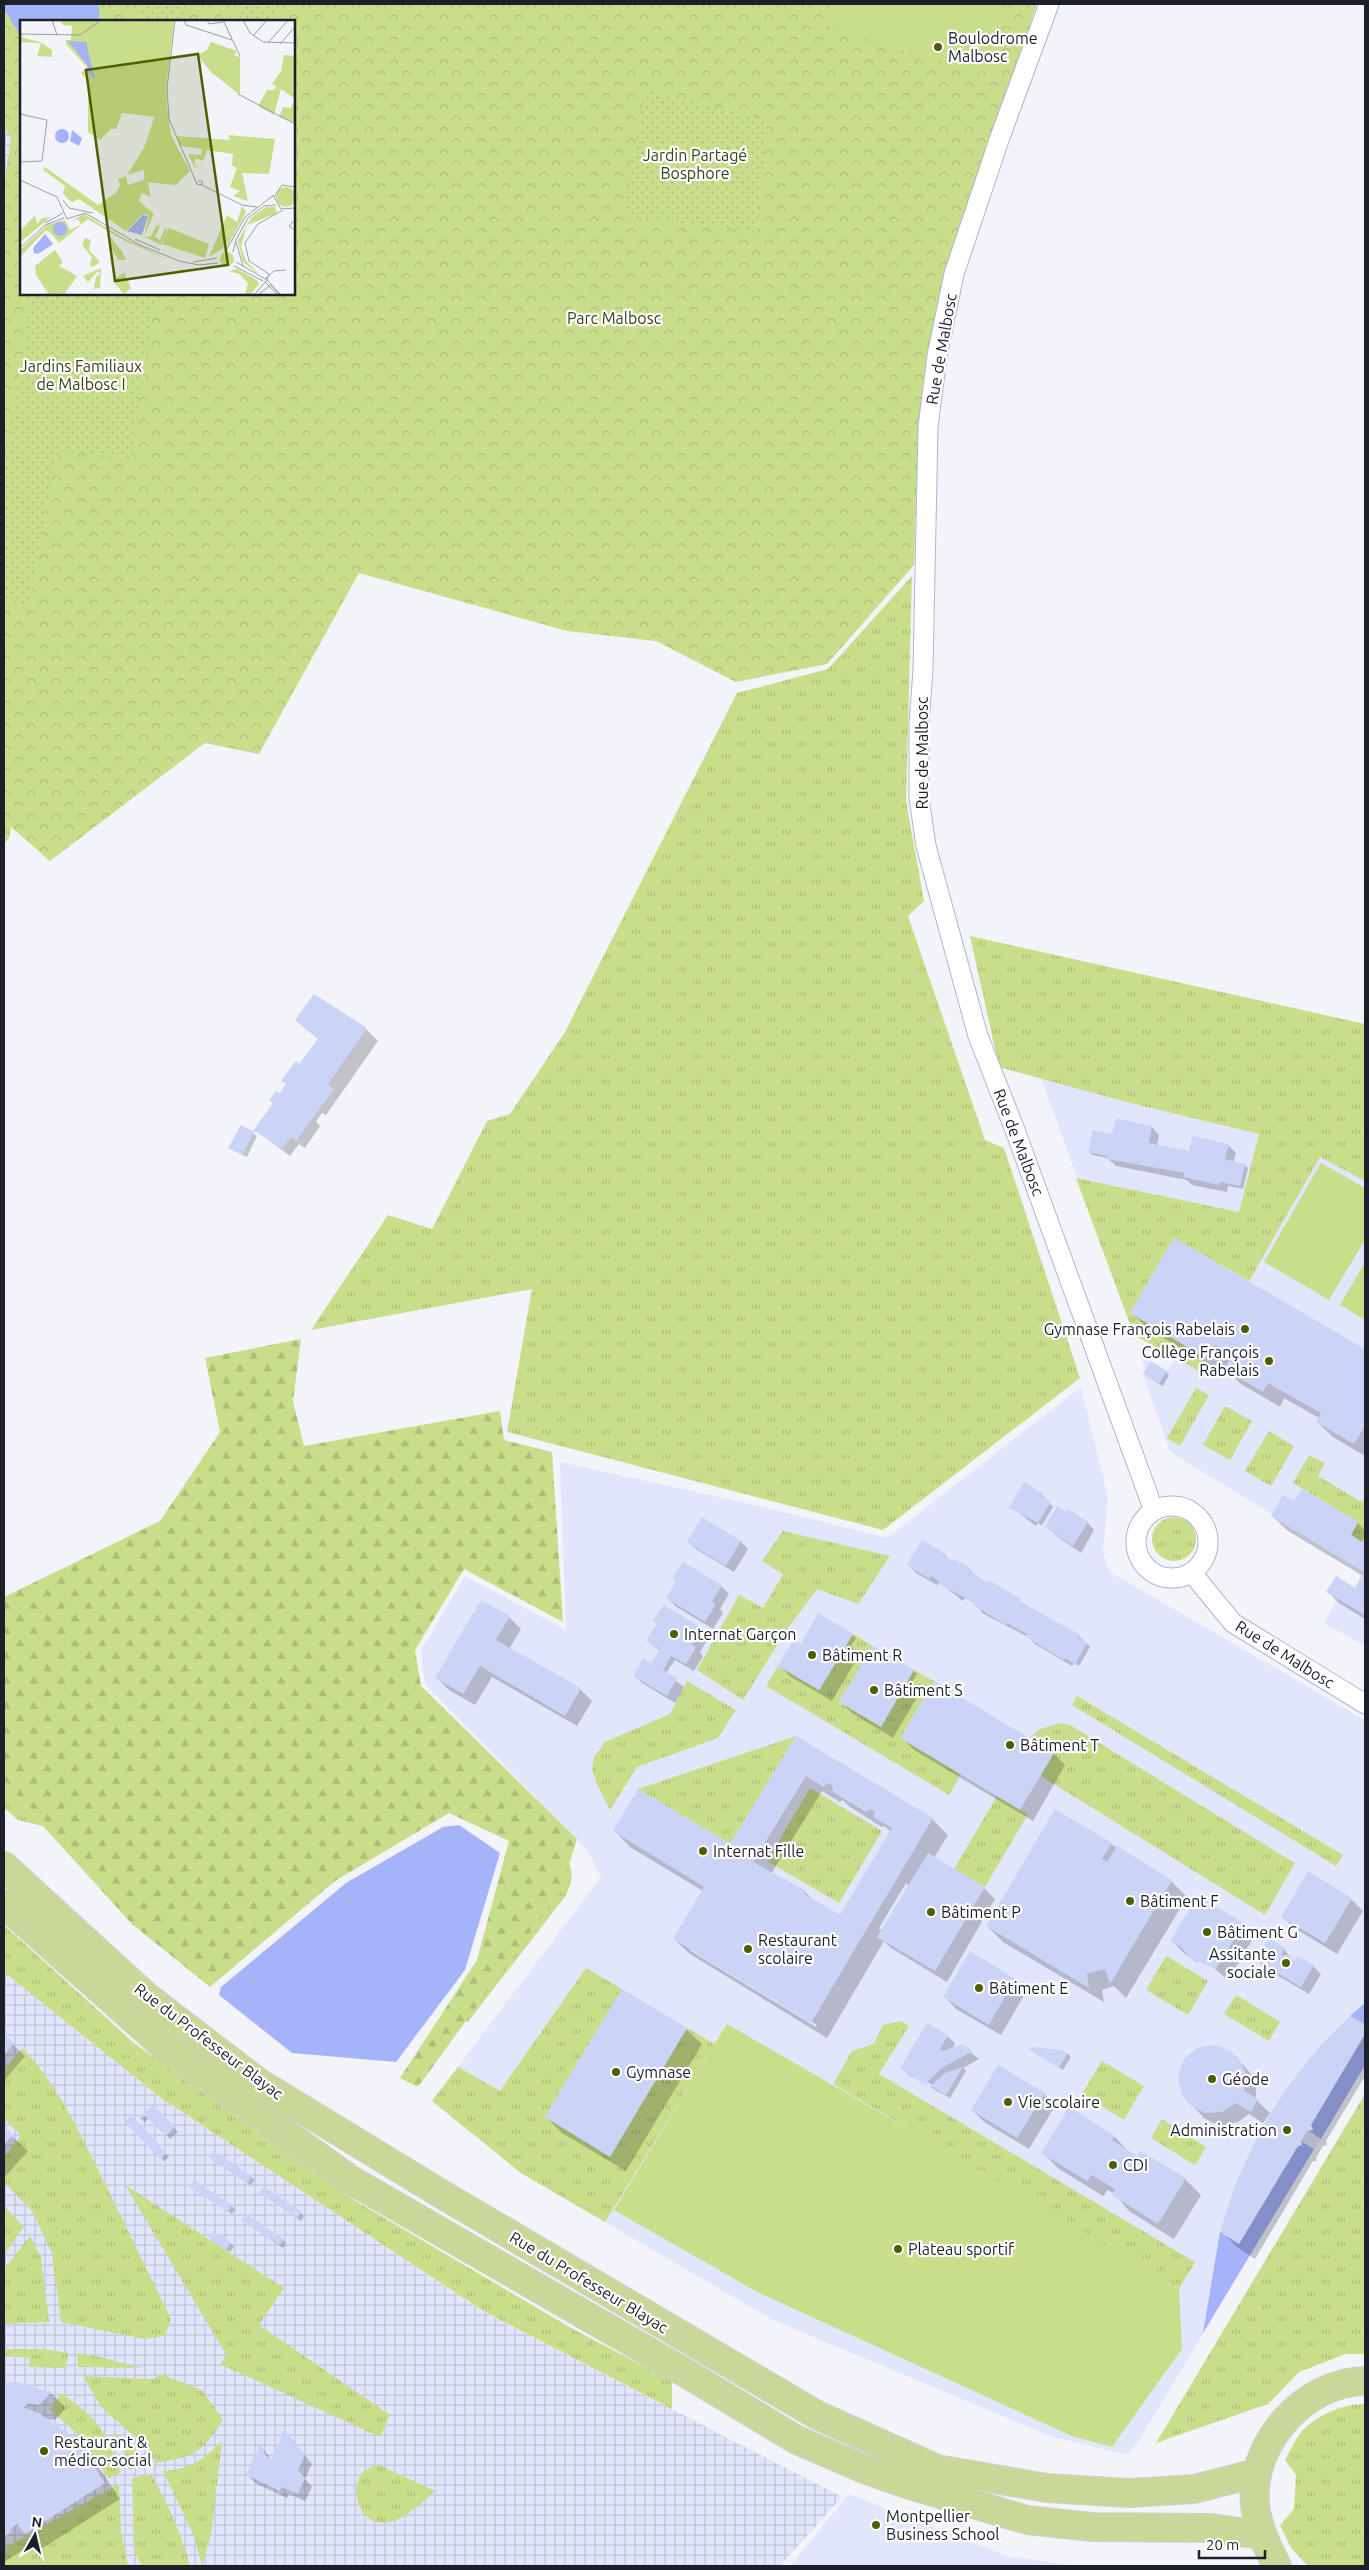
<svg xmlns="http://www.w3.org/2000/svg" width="1369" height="2570" font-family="Ubuntu,sans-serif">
<defs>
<pattern id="industrial-grid" width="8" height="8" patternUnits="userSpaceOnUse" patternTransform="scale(1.25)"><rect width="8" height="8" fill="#e1e6fd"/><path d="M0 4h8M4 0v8" fill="none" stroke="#c1c5d9"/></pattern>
<pattern id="grass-tufts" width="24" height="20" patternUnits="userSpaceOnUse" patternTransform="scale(1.25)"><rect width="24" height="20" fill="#c9de8a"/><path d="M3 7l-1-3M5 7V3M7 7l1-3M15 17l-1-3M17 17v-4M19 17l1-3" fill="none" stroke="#acbe77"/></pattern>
<pattern id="forest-firs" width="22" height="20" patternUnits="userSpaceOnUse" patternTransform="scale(1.25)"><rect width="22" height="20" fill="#c9de8a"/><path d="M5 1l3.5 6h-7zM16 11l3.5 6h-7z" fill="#acbe77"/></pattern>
<pattern id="park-crowns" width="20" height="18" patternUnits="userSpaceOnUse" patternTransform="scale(1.25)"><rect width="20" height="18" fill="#c9de8a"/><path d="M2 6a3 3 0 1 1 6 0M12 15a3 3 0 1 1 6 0" fill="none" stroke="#acbe77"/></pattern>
<pattern id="garden-dots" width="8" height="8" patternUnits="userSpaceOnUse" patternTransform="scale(1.25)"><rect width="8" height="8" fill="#c9de8a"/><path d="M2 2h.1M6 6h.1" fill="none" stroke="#acbe77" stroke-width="1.8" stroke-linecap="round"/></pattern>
</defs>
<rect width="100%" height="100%" fill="#f2f4fa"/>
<g fill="#e1e6fd">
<polygon points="1041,1078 1130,1103 1365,1158 1365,1646 1324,1623 1337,1599 1326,1592 1336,1576 1355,1588 1364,1571 1271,1516 1272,1514 1170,1452 1143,1374 1145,1370 1141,1357 1167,1370 1175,1359 1134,1335"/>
<polygon points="1081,1387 1108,1497 1103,1553 1110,1572 1365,1720 1365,2065 1138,2442 1127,2455 1050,2436 773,2320 521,2173 432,2101 601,1877 588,1851 425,1684 421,1651 465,1576 566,1630 560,1462 768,1508 887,1538"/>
<polygon points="849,2494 1007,2556 1075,2566 790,2566"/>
</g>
<g fill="url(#industrial-grid)">
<polygon points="4,128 11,138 4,184"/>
<polygon points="4,1972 161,2098 482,2311 842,2497 780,2566 4,2566"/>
</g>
<g fill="url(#grass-tufts)">
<polygon points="912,576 906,801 924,901 908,916 985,1140 1004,1148 1080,1378 883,1530 507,1432 532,1289 311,1330 388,1215 432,1229 487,1121 510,1114 565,1032 737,693 828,669"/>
<polygon points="4,821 11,827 9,838 4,844"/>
<polygon points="970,936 1365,1024 1365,1181 1320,1157 1249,1281 1174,1238 1130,1313 1206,1358 1199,1371 1134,1335 1076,1178 1239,1212 1259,1134 1130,1103 999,1067"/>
<polygon points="1196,1388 1209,1395 1180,1446 1167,1438"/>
<polygon points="1225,1406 1252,1421 1230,1460 1203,1445"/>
<polygon points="1269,1431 1294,1446 1271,1486 1245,1471"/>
<polygon points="1309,1455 1325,1463 1318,1476 1360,1501 1365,1500 1365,1537 1362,1542 1351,1535 1358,1522 1293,1483"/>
<circle cx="1174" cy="1539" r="22"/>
<polygon points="783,1531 890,1556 858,1604 817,1589 786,1631 743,1700 697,1670 739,1595 763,1608 783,1574 762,1561"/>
<polygon points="853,1634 873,1646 839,1702 881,1727 914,1670 934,1681 901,1738 961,1774 949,1795 766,1686 778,1666 820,1690"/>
<polygon points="687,1681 736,1710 718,1738 637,1767 610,1810 597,1784 592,1770 594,1757 605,1742 670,1714"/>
<polygon points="1077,1696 1343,1855 1336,1866 1072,1705"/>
<polygon points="1059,1723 1070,1725 1295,1863 1265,1915 1041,1776 1054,1753 1030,1738 1038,1730"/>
<polygon points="796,1736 730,1844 638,1789"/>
<polygon points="4,1779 43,1826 18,1820 4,1808"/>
<polygon points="810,1788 882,1831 839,1903 767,1861"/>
<polygon points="997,1796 1028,1814 985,1887 954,1869"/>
<path d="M 568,1861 C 575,1875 571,1885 564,1898 L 467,2023 L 461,2010 Z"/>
<polygon points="4,1925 134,2043 354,2200 571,2328 672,2381 672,2409 483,2311 161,2098 4,1972"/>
<polygon points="1166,1956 1208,1981 1188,2015 1146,1990"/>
<polygon points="586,1968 622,1989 545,2117 609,2156 687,2028 715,2044 605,2222 521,2173 432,2101 458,2067 500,2091"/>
<polygon points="1236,1995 1280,2022 1269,2041 1224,2014"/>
<polygon points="901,2021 909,2026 879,2074 1195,2262 1179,2289 833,2084 852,2051 874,2044 883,2025"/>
<path d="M 22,2048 C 57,2083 77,2128 99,2171 C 123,2220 147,2270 171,2319 L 165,2336 L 144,2339 L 61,2322 L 52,2253 L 32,2211 L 4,2182 L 4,2157 L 21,2135 L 4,2119 L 4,2070 Z"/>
<polygon points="1102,2061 1144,2086 1124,2120 1082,2094"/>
<polygon points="1365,2094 1365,2354 1346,2354 1299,2372 1268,2404 1156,2443"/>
<polygon points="1162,2119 1206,2147 1195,2165 1151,2138"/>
<polygon points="125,2185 284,2288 259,2325 390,2415 380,2437 220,2364 227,2356"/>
<polygon points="4,2206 24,2227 4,2255"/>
<polygon points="30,2236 41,2257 49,2322 4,2324 4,2265 8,2264"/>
<polygon points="4,2349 43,2349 69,2353 65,2368 29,2367 29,2358 4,2356"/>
<polygon points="77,2353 101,2357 141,2368 78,2367"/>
<path d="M 160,2374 L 202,2390 L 223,2420 C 201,2454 195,2456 156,2463 L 143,2444 L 101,2407 L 83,2376 L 155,2379 Z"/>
<path d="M 61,2393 C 99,2419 105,2430 121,2472 L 109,2479 L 81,2437 L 50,2410 Z"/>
<path d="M 1365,2404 L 1365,2566 L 1308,2566 L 1291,2548 L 1280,2525 L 1294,2509 L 1296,2475 L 1285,2460 C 1290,2451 1295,2440 1301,2432 C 1315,2416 1344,2403 1365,2404 Z"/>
<polygon points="113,2431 131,2446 146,2466 129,2470 123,2450"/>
<path d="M 222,2441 L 211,2535 L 202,2566 L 194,2536 L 163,2471 C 192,2469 202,2460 222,2441 Z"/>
<path d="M 377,2464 L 435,2491 C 421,2504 403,2522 383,2523 C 359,2523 348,2488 363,2472 C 367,2469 373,2467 377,2464 Z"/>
<path d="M 151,2474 C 168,2504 181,2533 190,2566 L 142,2566 L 134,2552 L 132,2478 Z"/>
<polygon points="119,2484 121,2530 128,2566 4,2566 4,2548"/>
</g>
<polygon fill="url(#forest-firs)" points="301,1339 293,1401 304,1446 500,1411 504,1440 552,1452 563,1622 464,1569 415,1650 421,1686 577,1839 561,1890 418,2087 400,2078 477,1960 509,1841 449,1813 335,1881 210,1987 132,1924 43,1826 4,1779 4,1597 160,1521 220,1432 205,1358"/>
<path fill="url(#park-crowns)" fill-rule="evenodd" d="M 4,4 L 1037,4 L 949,262 L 927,353 L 918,437 L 914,565 L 827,664 L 736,682 L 656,641 L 567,631 L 359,573 L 259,754 L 205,743 L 50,861 L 4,821 L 4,184 L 11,138 L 4,128 ZM 21,21 L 294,21 L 294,294 L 21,294 Z"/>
<g fill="url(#garden-dots)">
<polygon points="139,4 184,4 183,21 140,21"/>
<polygon points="243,4 277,4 274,21 240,21"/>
<polygon points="645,90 768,120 756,231 624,217"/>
<polygon points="31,294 155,294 131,458 56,451 29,604 4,599 4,466"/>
</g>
<g fill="#c9de8a">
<polygon points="835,4 1003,4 982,73 828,27"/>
<polygon points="1321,1163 1365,1188 1365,1240 1329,1300 1264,1262"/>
<polygon points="1365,1262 1365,1320 1340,1305"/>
<polygon points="727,2024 1012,2189 1179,2289 1182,2349 1112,2447 1072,2436 759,2293 614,2210"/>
</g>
<g fill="#a5b3f9">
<polygon points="4,4 99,4 99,21 21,21 21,37 4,9"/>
<polygon points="459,1825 500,1853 465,1970 396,2062 292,2053 219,1995 221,1987 346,1883 443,1827"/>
<polygon points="1365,2003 1365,2025 1350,2016"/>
<polygon points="1365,2034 1365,2065 1321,2139 1309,2131 1313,2130 1311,2125"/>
<polygon points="1301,2141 1314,2149 1203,2333 1220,2232 1298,2146 1302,2145"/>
</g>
<g fill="#0003" fill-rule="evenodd">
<polygon points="314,995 366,1029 378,1041 326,1115 322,1113 316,1121 320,1126 305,1148 299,1144 290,1156 255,1130 319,1040 296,1020"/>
<polygon points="241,1126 257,1136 247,1157 230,1148"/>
<polygon points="1152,1127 1159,1135 1157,1146 1190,1153 1228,1145 1236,1153 1233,1163 1244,1165 1248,1168 1243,1189 1228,1186 1227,1192 1192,1185 1187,1180 1116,1166 1107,1158 1093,1155 1089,1152 1111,1135"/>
<polygon points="1175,1239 1365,1350 1365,1456 1333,1437 1317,1422 1319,1418 1284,1398 1280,1407 1241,1384 1225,1368 1222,1372 1148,1329 1132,1313"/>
<polygon points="1166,1372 1169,1375 1163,1386 1148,1377"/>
<polygon points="1302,1490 1358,1523 1365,1531 1365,1619 1339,1603 1328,1592 1355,1589 1363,1576 1288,1531 1272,1516 1295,1503"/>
<polygon points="1042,1495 1053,1507 1042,1525 1038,1523 1036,1526 1011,1507"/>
<polygon points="1066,1513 1087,1522 1094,1530 1081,1553 1054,1534"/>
<polygon points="702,1519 741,1542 748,1549 734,1572 696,1549 688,1542"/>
<polygon points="944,1554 953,1563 969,1569 977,1577 1078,1635 1090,1647 1079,1666 1074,1663 1072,1666 1035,1644 1028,1637 982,1613 976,1604 965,1598 963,1601 939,1582 937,1585 916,1573 909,1565"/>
<polygon points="721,1586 729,1594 720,1609 723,1613 713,1629 675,1606 668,1598"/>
<polygon points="664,1606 702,1629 709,1637 700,1652 703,1656 694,1671 675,1660 666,1673 684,1687 675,1703 642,1683 635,1676 656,1668 660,1651 648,1641 658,1624 655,1621"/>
<polygon points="509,1617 521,1629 509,1649 580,1689 592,1701 577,1726 492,1677 475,1705 449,1690 437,1678"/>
<polygon points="852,1635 856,1638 851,1646 859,1655 832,1701 791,1677 780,1666 801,1645"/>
<polygon points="873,1647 914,1671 917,1674 912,1682 921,1691 893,1738 852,1713 841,1702"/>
<polygon points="935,1683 1054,1754 1065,1765 1033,1821 914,1750 902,1738"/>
<path d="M 796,1737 L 932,1819 L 948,1835 L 934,1858 L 984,1888 L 995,1899 L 947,1982 L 891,1948 L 884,1941 L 827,2038 L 690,1954 L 674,1939 L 703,1891 L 630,1847 L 615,1831 L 730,1845 ZM 822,1791 L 840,1802 L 842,1800 L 850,1807 L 882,1827 L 884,1826 L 891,1832 L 841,1916 L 813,1900 L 805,1892 L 771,1874 ZM 906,1883 L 909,1886 L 882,1931 L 879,1928 ZM 691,1948 L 817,2025 L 816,2027 L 691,1951 Z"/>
<polygon points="1111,1844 1171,1881 1187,1897 1126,1998 1114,1986 1102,1990 1104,2002 1003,1942 987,1926"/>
<polygon points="1351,1899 1363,1911 1337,1954 1294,1928 1283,1917"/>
<polygon points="1243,1924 1255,1935 1228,1980 1209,1964 1195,1961 1184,1953 1172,1941"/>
<polygon points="1284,1949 1294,1962 1313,1966 1321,1974 1309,1994 1265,1968 1257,1960"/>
<polygon points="970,1953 1015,1980 1026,1992 1001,2035 956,2009 945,1997"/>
<polygon points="1350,2017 1365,2027 1365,2076 1326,2141 1327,2145 1323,2146 1316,2158 1317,2161 1313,2161 1255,2259 1237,2247 1222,2232"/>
<polygon points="686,2029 702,2044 626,2171 562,2133 546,2117"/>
<polygon points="4,2036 25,2056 4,2081"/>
<path d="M 947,2036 L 955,2043 L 952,2049 L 962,2045 L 979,2059 L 963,2068 L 966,2071 L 950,2098 L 909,2075 L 902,2068 ZM 909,2071 L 932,2085 L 931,2087 L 909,2074 Z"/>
<polygon points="1035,2048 1068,2054 1071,2057 1063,2070 1030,2049"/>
<polygon points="1236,2056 1256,2080 1256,2100 1270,2113 1263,2123 1249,2114 1238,2122 1224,2125 1213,2123 1204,2118 1183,2095 1179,2082 1180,2070 1187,2057"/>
<polygon points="1044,2094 1055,2106 1029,2149 984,2122 972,2110"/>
<polygon points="151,2108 154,2108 178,2132 170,2139 149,2118 145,2122 140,2118"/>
<polygon points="1070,2109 1115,2137 1130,2153 1185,2179 1201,2195 1174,2239 1129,2211 1115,2194 1108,2190 1103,2196 1059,2169 1043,2153"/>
<polygon points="131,2117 169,2157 164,2161 127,2122"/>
<polygon points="4,2129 28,2151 4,2178"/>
<polygon points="214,2161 251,2177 255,2180 251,2185"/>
<polygon points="195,2182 232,2206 235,2210 232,2214 195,2190"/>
<polygon points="261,2193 301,2213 304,2217 301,2221"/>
<polygon points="243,2220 283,2240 286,2243 283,2248"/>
<polygon points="214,2242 230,2243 234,2247 230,2252"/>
<polygon points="4,2384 16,2384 51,2393 66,2408 55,2420 44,2419 75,2440 92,2457 120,2499 41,2549 32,2540 25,2545 26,2548 4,2562"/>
<polygon points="292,2439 312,2464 305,2479 312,2487 305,2501 289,2494 287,2498 255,2483 248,2475 261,2447 273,2461"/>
</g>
<g fill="#cbd3f7" fill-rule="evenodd">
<polygon points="314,994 367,1028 328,1084 334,1089 296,1141 291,1137 282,1149 255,1131 242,1155 228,1148 241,1125 253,1131 273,1103 269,1100 276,1091 280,1093 286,1084 281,1081 296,1061 299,1064 318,1039 295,1020"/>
<polygon points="1116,1118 1152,1126 1149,1143 1189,1151 1192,1136 1229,1144 1225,1159 1245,1164 1240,1186 1220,1182 1219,1185 1183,1177 1184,1173 1107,1159 1107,1156 1088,1152 1093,1130 1112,1134"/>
<polygon points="1174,1238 1365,1349 1365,1426 1354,1444 1316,1422 1321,1413 1268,1383 1263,1392 1224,1369 1232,1356 1214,1345 1206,1358 1130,1313"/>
<polygon points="1150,1361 1167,1371 1159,1383 1143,1374"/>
<polygon points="1024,1482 1043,1494 1041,1496 1051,1502 1038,1523 1009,1508"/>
<polygon points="1302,1489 1358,1522 1351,1535 1362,1542 1365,1537 1365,1615 1326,1592 1336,1576 1355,1588 1364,1572 1271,1516 1283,1495 1294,1501"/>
<polygon points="1057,1506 1066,1512 1068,1509 1088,1522 1073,1546 1045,1527"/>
<polygon points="702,1517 741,1541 726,1566 687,1542"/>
<polygon points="922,1540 945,1553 943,1555 953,1561 954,1559 970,1568 969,1571 988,1583 989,1580 1021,1599 1019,1602 1079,1634 1078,1637 1087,1643 1075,1664 1065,1658 1064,1660 1026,1637 1027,1634 1007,1623 1006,1625 973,1605 975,1603 939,1584 940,1582 931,1576 929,1579 907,1565"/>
<polygon points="683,1562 722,1585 712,1602 716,1604 705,1622 666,1598 676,1582 672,1579"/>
<polygon points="481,1600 510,1616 496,1640 581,1688 565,1716 480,1666 463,1694 435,1678"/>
<polygon points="663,1605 702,1628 692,1645 696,1647 686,1664 671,1656 663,1670 677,1678 667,1696 633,1676 643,1659 651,1663 660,1649 646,1641 657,1623 653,1621"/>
<polygon points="818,1613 853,1634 819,1690 778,1666 794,1639 801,1644"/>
<polygon points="873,1646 914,1670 881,1727 839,1702"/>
<polygon points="934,1681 1054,1753 1020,1810 900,1738"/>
<path d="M 796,1736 L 933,1818 L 811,2023 L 673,1939 L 704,1887 L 613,1831 L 638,1789 L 730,1844 ZM 806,1776 L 824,1787 L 827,1783 L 832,1785 L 833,1792 L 866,1812 L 871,1809 L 875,1812 L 873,1817 L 892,1828 L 840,1915 L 804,1894 L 806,1891 L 753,1862 Z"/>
<polygon points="1055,1809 1112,1843 1102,1859 1107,1862 1117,1846 1172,1880 1110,1984 1105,1969 1087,1974 1089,1988 986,1926"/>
<polygon points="928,1853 985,1887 935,1971 877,1937"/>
<polygon points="1308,1871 1352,1898 1325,1943 1281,1917"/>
<polygon points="1198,1896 1244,1923 1216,1969 1190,1958 1181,1947 1170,1941"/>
<polygon points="1269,1938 1285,1948 1281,1955 1289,1955 1293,1962 1297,1956 1314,1965 1301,1987 1255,1960"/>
<polygon points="970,1951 1015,1979 989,2025 943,1997"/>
<polygon points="622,1989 687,2028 610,2157 545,2117"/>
<polygon points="1350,2016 1365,2025 1365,2034 1311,2125 1313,2130 1307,2131 1301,2141 1302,2145 1298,2146 1239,2244 1220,2232 1235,2185 1251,2150 1270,2114 1289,2085 1320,2046"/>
<polygon points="927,2023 948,2035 940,2049 943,2051 962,2044 973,2051 942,2068 926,2083 900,2068"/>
<polygon points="4,2034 14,2043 4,2055"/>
<polygon points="1214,2045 1230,2050 1241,2061 1246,2074 1244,2091 1258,2099 1251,2112 1236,2103 1222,2112 1205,2113 1191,2106 1182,2095 1178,2078 1183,2060 1197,2048"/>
<polygon points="1035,2047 1060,2050 1068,2053 1059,2068 1028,2049"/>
<polygon points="998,2065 1045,2093 1017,2138 971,2110"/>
<polygon points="963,2067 946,2095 931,2086 945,2073"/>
<polygon points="154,2106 175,2127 166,2136 145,2116 142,2118 141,2116 151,2107"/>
<polygon points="1069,2107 1115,2136 1112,2140 1137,2156 1140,2151 1186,2178 1158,2224 1112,2195 1115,2189 1092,2175 1087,2181 1041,2153"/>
<polygon points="131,2115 167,2153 160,2159 125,2122"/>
<polygon points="4,2127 13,2135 4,2145"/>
<polygon points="214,2151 252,2176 247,2183 209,2158"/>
<polygon points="194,2180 232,2205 228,2212 190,2187"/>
<polygon points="264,2187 302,2212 297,2218 259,2193"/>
<polygon points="246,2214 284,2239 280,2245 241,2220"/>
<polygon points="214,2231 231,2242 226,2250 209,2239"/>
<polygon points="16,2382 52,2392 39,2405 28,2403 24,2408 39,2413 76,2439 105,2483 25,2534 17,2524 10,2529 11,2532 4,2537 4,2383"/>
<polygon points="284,2430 305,2455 298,2470 305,2478 298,2494 281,2487 280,2491 246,2475 260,2445 266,2456 272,2459"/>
</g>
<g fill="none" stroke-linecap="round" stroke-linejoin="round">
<g stroke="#aeb5d3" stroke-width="21">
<g id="street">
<polyline points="1049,4 1000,137 954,274 937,356 928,427 923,670 919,724 919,798 926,846 978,1036 1015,1130 1154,1511"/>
<circle cx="1172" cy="1542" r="36"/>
<polyline points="1192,1573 1233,1623 1365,1704"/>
</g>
</g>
<g stroke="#d2d2d5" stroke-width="30">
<g id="primary">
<polyline points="4,1866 147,1997 258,2082 443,2195 817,2415 937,2469 1047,2488 1129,2493 1194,2489 1257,2473"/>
<polyline points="4,1904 166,2048 351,2180 689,2375 797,2440 864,2469 913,2486 1027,2520 1092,2527 1211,2528 1261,2535"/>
<path d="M 1277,2566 C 1267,2546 1258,2528 1255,2505 C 1249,2444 1304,2382 1365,2381"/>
</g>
</g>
<use href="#street" stroke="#fff" stroke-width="19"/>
<use href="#primary" stroke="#c9d798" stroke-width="28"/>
</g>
<g fill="#4f5e00" stroke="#fff" stroke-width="2">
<circle cx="938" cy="47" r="5"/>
<circle cx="1245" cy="1329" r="5"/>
<circle cx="1269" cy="1361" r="5"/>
<circle cx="674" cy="1634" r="5"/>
<circle cx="812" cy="1655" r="5"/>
<circle cx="874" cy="1690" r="5"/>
<circle cx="1010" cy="1745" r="5"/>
<circle cx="703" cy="1851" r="5"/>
<circle cx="1130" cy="1901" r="5"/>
<circle cx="931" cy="1912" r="5"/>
<circle cx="1207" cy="1932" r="5"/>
<circle cx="748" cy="1949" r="5"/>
<circle cx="1286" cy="1963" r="5"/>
<circle cx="979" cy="1988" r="5"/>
<circle cx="616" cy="2072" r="5"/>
<circle cx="1212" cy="2079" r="5"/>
<circle cx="1008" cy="2102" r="5"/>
<circle cx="1287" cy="2130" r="5"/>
<circle cx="1113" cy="2165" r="5"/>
<circle cx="898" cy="2249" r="5"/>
<circle cx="44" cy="2451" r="5"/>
<circle cx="876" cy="2525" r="5"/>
</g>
<g text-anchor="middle" stroke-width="4.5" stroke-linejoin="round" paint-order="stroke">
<g font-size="16" fill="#1d1f2b" stroke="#fff" text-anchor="start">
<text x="948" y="44">Boulodrome<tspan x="948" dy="18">Malbosc</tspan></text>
<text x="1235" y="1335" text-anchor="end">Gymnase François Rabelais</text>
<text x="1259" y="1358" text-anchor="end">Collège François<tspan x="1259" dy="18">Rabelais</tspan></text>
<text x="684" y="1640">Internat Garçon</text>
<text x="822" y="1661">Bâtiment R</text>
<text x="884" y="1696">Bâtiment S</text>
<text x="1020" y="1751">Bâtiment T</text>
<text x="713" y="1857">Internat Fille</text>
<text x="1140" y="1907">Bâtiment F</text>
<text x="941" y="1918">Bâtiment P</text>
<text x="1217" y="1938">Bâtiment G</text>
<text x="758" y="1946">Restaurant<tspan x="758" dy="18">scolaire</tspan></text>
<text x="1276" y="1960" text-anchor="end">Assitante<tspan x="1276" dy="18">sociale</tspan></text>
<text x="989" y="1994">Bâtiment E</text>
<text x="626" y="2078">Gymnase</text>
<text x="1222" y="2085">Géode</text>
<text x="1018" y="2108">Vie scolaire</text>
<text x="1277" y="2136" text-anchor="end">Administration</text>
<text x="1123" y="2171">CDI</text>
<text x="908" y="2255">Plateau sportif</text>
<text x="54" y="2448">Restaurant &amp;<tspan x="54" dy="18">médico-social</tspan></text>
<text x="886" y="2522">Montpellier<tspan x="886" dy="18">Business School</tspan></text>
</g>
<g font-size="16" fill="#384118" stroke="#fff">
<text x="695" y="161">Jardin Partagé<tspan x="695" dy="18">Bosphore</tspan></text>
<text x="614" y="324">Parc Malbosc</text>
<text x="81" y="372">Jardins Familiaux<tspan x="81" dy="18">de Malbosc I</tspan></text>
</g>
<g font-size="16" fill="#1d1f2b" stroke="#fff">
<text transform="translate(941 349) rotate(-80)" y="6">Rue de Malbosc</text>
<text transform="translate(922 753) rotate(-90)" y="6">Rue de Malbosc</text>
<text transform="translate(1019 1142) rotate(69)" y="6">Rue de Malbosc</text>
<text transform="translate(1285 1654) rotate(32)" y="6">Rue de Malbosc</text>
<text transform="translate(209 2041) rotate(37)" y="6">Rue du Professeur Blayac</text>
<text transform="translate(589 2282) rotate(31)" y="6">Rue du Professeur Blayac</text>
</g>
</g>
<g transform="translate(20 20)">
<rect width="275" height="275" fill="#f2f4fa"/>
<path d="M 0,17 L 20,22 L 32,30 L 32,37 L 17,36 L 21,23 L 0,22 ZM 191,22 L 217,31 L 214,35 L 220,37 L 220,75 L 191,52 L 177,35 L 187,30 ZM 264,35 L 275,36 L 275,103 L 259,97 L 263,87 L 271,88 L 275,79 L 261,69 L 254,95 L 238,86 L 247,70 L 254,70 L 256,66 L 252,64 L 261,51 ZM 147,87 L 151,115 L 170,151 L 156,165 L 124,162 L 124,150 L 107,155 L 124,128 L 134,98 ZM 156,116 L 210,120 L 222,153 L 228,181 L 213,176 L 220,171 L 210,167 L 217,148 L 212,146 L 213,134 L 187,130 L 183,141 L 176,138 L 174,144 L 180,149 L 174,146 L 168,134 L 181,135 L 182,129 L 160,126 ZM256 177a10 10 0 1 1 20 0a10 10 0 1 1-20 0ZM 222,186 L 226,192 L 208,225 L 189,237 L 207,195 L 217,202 ZM 246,187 L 255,187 L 257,193 L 227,205 L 221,227 L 226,241 L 240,255 L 223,242 L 218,221 L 231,198 ZM 64,194 L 100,216 L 149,240 L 103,220 L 68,199 L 39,223 L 29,211 L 25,211 L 0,237 L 0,230 L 27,205 L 45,200 L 50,210 L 61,204 L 58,199 L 51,201 ZM 15,195 L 17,204 L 22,198 L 31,197 L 0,222 L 0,211 ZM 137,205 L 140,206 L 135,217 L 140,220 L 145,208 L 148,209 L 141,225 L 125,217 L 131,216 ZM 65,218 L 71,220 L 69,230 L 80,242 L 73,247 L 70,245 L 72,237 L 62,225 ZM 91,218 L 101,230 L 106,240 L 98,240 L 88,222 ZM 35,230 L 43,242 L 39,246 L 57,256 L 45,273 L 29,275 L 16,255 L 15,246 ZM200 239a7 7 0 1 1 14 0a7 7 0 1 1-14 0ZM 81,248 L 80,268 L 74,269 L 76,257 L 80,254 L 78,251 L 68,262 L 63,256 ZM 217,249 L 237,260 L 239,264 L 230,275 L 225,275 L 228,263 L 219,254 L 209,251 ZM 104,252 L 111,268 L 104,274 L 93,261 Z" fill="#c9de8a"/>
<path d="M 208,115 L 255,119 L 249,154 L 222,153 ZM 25,147 L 78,185 L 96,173 L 100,165 L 98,159 L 106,156 L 108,165 L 123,160 L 128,163 L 131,177 L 122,173 L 119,181 L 134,194 L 124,216 L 129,195 L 123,194 L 106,211 L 59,179 L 52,182 L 48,179 L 43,173 L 45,166 L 23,150 Z" fill="#c9de8a"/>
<path d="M 40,0 L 154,1 L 146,68 L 147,86 L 141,95 L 134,97 L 102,93 L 96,109 L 91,109 L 80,120 L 68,112 L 68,61 L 61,53 L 67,47 L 46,24 L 46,20 L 51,20 L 52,6 L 43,5 Z" fill="#c9de8a"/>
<path d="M 124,3 L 139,6 L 136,20 L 125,11 ZM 76,26 L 82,57 L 86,57 L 86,30 L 89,30 L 88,67 L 82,62 L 82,86 L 76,87 L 75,99 L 71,99 L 72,62 L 78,61 L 72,27 Z" fill="#c9de8a"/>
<path d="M135 37a7 7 0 1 1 14 0a7 7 0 1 1-14 0ZM 149,208 L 189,224 L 185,238 L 142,224 Z" fill="#c9de8a"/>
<path d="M 48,21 L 66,22 L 75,59 L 65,50 L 68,46 ZM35 116a7 7 0 1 1 14 0a7 7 0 1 1-14 0ZM 52,110 L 62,118 L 59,126 L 50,121 ZM 123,195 L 128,196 L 122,215 L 107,211 ZM33 209a7 7 0 1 1 14 0a7 7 0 1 1-14 0ZM 25,214 L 33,224 L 18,234 L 14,233 L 13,228 Z" fill="#a5b3f9"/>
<path fill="none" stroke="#9d9fa7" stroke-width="1" d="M 32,0 L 37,15M 155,0 L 147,68 L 149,99 L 177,164 L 182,165 L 182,161 L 178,161M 164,0 L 166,5 L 212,20M 187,0 L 189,4 L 203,2M 203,0 L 220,36M 223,0 L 230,13 L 243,22 L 275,23M 0,14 L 60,15 L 81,0M 233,16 L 247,0M 248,23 L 268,0M 260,24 L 275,7M 218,74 L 275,104M 0,94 L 27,100 L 22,141 L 0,142M 0,160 L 37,177 L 47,199 L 65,193 L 120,225 L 159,241 L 179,245 L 198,243M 182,165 L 222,185 L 237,187M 275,167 L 262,165 L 254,177 L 261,189 L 275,188M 43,180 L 49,188 L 73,193M 275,200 L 269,206 L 275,210M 25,203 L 43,193M 115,219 L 140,230M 216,222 L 223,246M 0,228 L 25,205 L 44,198M 207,229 L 225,197 L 254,175M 213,232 L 216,220 L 228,198 L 244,186 L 256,185M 173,242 L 197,238M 216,242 L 247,260 L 234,275M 214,246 L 243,261M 249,254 L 229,241 L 225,223 L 238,204 L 263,190M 249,254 L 247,260 L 261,275M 245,259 L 254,251 L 266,250M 245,262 L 258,275M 238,275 L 251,265 L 260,275"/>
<path fill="#4f5e00" fill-opacity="0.15" stroke="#4f5e00" stroke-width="2.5" d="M 178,34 L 208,245 L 95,261 L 66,50 Z"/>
<rect width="275" height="275" fill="none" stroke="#1d1f2b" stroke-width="2.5"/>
</g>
<rect width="1369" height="2570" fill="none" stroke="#1d1f2b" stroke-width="10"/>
<g transform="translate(35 2535) rotate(8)" stroke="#ffffff" stroke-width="4" paint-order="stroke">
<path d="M0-4L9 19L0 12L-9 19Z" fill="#1d1f2b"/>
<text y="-8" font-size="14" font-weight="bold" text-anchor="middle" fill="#1d1f2b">N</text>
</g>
<path d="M1199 2550v8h66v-8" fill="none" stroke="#1d1f2b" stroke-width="2.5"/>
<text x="1206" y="2550" font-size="15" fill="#1d1f2b" stroke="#ffffff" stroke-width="4" paint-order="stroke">20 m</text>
</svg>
